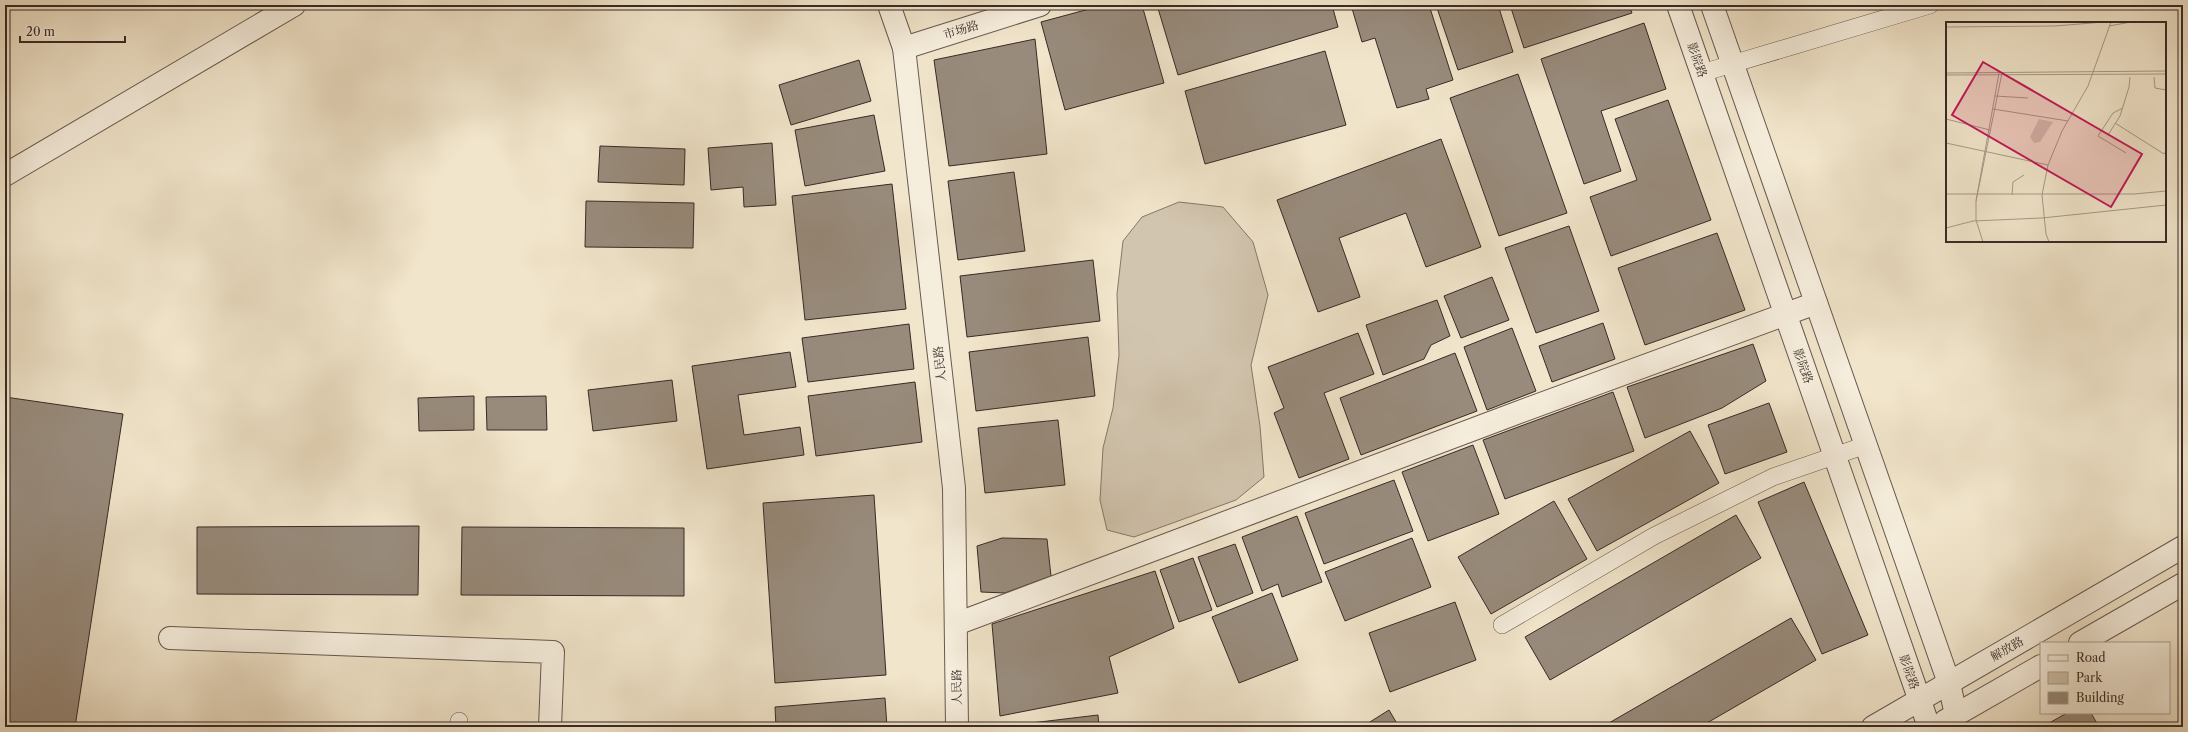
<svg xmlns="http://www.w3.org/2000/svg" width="2188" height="732" font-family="'Libre Caslon Text','Noto Serif SC',serif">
<rect width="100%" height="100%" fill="#f1e5cb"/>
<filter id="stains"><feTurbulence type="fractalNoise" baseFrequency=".005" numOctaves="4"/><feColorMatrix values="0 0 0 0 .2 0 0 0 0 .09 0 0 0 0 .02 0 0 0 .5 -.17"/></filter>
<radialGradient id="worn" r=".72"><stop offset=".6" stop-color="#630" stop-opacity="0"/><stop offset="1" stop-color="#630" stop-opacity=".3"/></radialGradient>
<polygon fill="#d2c5af" stroke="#85786a" points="1179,202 1223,207 1253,242 1268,295 1251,365 1260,426 1264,477 1236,500 1134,537 1107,530 1100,500 1103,448 1113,408 1119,355 1117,294 1123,241 1142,217"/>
<g fill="#988b7c" stroke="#382a26">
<polygon points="1104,5 1142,5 1164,83 1065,110 1041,22"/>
<polygon points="1157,5 1332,5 1338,27 1178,75"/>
<polygon points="1351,5 1429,5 1453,80 1426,89 1429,99 1397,108 1375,38 1362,42"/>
<polygon points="1436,5 1498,5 1513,52 1458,70"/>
<polygon points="1510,5 1629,5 1632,13 1524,48"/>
<polygon points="1644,23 1666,89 1601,111 1621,171 1584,184 1541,59"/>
<polygon points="1035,39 1047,154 949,166 934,60"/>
<polygon points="1325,51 1346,125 1205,164 1185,91"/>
<polygon points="859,60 871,101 791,125 779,85"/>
<polygon points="1518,74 1567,213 1499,236 1450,98"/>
<polygon points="1668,100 1711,220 1611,256 1590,197 1637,180 1615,119"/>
<polygon points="874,115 885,171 805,186 795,130"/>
<polygon points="1441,139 1481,247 1426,267 1406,213 1339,238 1360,297 1318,312 1277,200"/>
<polygon points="772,143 776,205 744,207 743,187 711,190 708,148"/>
<polygon points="600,146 685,149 684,185 598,182"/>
<polygon points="1014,172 1025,251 958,260 948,181"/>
<polygon points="892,184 906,309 805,320 792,196"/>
<polygon points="586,201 694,203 693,248 585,247"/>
<polygon points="1569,226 1599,311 1536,333 1505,248"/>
<polygon points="1717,233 1745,310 1645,345 1618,268"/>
<polygon points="1093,260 1100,321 967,337 960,276"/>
<polygon points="1492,277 1509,320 1461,338 1444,296"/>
<polygon points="1437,300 1450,336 1431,345 1424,359 1383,375 1366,325"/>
<polygon points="1603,323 1615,359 1552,382 1539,346"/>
<polygon points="909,324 914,369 808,382 802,338"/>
<polygon points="1512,328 1536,391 1487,410 1464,347"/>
<polygon points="1358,333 1374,374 1324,393 1349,459 1299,478 1274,413 1284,408 1268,367"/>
<polygon points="1088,337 1095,396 976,411 969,352"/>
<polygon points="1753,344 1766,381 1722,408 1645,438 1627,387"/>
<polygon points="790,352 796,387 738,395 744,435 800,427 804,455 707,469 692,366"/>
<polygon points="1455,353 1477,411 1361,455 1340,398"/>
<polygon points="672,380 677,421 593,431 588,390"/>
<polygon points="915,382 922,442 816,456 808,396"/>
<polygon points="1613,392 1634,451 1505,499 1483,440"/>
<polygon points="474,396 474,430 419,431 418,398"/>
<polygon points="546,396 547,430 487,430 486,397"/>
<polygon points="5,397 123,414 75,727 5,727"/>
<polygon points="1769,403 1787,452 1725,474 1708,425"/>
<polygon points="1058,420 1065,485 985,493 978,428"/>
<polygon points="1690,431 1719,483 1597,551 1568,499"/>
<polygon points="1473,445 1499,514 1428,541 1402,472"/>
<polygon points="1394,480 1413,531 1324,564 1305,513"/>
<polygon points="1804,482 1868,635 1822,654 1758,502"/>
<polygon points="874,495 886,675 775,683 763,503"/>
<polygon points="1554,501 1587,559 1491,614 1458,557"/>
<polygon points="1736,515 1761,558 1550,680 1525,637"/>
<polygon points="1297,516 1322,582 1282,597 1278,584 1262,591 1242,537"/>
<polygon points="419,526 418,595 197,594 197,527"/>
<polygon points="462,527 684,528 684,596 461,595"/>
<polygon points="1002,538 1047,539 1051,576 1005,593 981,592 977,546"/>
<polygon points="1412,538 1431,587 1345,621 1325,572"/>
<polygon points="1235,544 1253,593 1217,607 1198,557"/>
<polygon points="1193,558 1212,610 1179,622 1160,570"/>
<polygon points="1155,571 1174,628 1109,657 1118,693 1000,716 992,624"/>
<polygon points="1272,593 1298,660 1239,683 1212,617"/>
<polygon points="1455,602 1476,660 1390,692 1369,633"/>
<polygon points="1791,618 1816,660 1700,727 1602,727"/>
<polygon points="885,698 887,727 776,727 775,707"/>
<polygon points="1389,710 1399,727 1362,727"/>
<polygon points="2067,713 2091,713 2099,727 2042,727"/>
<polygon points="1098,715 1099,727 998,727"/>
</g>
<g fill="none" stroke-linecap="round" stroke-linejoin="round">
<g stroke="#66594f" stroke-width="18">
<g id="lane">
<polyline points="1702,73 1930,5"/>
<polyline points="1502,625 1654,536 1773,477 1866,445"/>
<polyline points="458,727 459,721"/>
</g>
</g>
<g stroke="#66594f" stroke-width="24">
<g id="street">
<polyline points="889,5 904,48 954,488 957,727"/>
<polyline points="1678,5 1929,727"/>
<polyline points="1712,5 1949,683 1956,715"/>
<polyline points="904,48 1040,5"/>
<polyline points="5,175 294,5"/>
<polyline points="956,624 1514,414 1816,303"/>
<polyline points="170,638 553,652 550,727"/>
<polyline points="2080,643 2183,584"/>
<polyline points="1945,721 2041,666"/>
<polyline points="1873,727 2183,547"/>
</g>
</g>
<use href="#lane" stroke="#f6eedd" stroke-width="17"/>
<use href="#street" stroke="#f6eedd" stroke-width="22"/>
</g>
<g text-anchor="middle" stroke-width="3" stroke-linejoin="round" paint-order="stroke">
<g font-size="12" fill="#382a26" stroke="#f6eedd">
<text transform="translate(961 30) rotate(-17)" y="4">市场路</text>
<text transform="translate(1697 60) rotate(71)" y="4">影院路</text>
<text transform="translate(940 364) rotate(-96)" y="4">人民路</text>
<text transform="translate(1803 366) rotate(71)" y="4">影院路</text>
<text transform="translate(2007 649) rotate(-30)" y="4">解放路</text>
<text transform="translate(1909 672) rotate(71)" y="4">影院路</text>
<text transform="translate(957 687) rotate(-91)" y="4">人民路</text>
</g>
</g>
<g transform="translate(1946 22)">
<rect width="220" height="220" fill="#f1e5cb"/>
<path d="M 93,97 L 107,100 L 94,120 L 88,121 L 84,115 Z" fill="#d2c5af"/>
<path fill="none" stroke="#a79a89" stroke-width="1" d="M 163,4 L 185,0M 0,5 L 109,4 L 158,0M 0,51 L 220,49M 53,51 L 30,179 L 56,51M 0,53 L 220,52M 208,55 L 209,66 L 220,68M 49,74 L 82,76M 177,86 L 167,91 L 152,114 L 180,131M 47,87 L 122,99M 0,97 L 44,108M 169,101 L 218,132 L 220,129M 162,113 L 174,94 L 183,65 L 184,55M 0,121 L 102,143M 0,172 L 188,172 L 220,169M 66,173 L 67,160 L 78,153M 30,179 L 30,198 L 37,220M 0,206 L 27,199 L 96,196 L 220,183M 103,220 L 100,212 L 96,173 L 102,143 L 116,109 L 142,64 L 165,0"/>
<path fill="#c2185b" fill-opacity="0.15" stroke="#c2185b" stroke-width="2" d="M 37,40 L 196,132 L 165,185 L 6,93 Z"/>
<rect width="220" height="220" fill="none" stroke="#382a26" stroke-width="2"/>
</g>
<rect width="2188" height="732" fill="none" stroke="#f1e5cb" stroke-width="20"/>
<rect x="6" y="6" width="2176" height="720" fill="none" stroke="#382a26" stroke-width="2"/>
<rect x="10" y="10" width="2168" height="712" fill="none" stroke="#382a26"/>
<rect x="2040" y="642" width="130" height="72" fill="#f6eedd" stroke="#aaa094"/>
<rect x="2048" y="655" width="20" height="6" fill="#f6eedd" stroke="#aaa094"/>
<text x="2076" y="662" font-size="12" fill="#382a26">Road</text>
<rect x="2048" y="672" width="20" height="12" fill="#d2c5af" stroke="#aaa094"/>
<text x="2076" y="682" font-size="12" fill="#382a26">Park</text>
<rect x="2048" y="692" width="20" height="12" fill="#988b7c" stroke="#aaa094"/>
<text x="2076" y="702" font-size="12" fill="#382a26">Building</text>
<path d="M20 36v6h105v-6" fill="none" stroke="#382a26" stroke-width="2"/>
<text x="26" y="36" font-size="12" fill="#382a26" stroke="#f6eedd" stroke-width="3" paint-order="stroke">20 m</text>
<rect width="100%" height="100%" filter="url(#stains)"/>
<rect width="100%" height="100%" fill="url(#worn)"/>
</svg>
